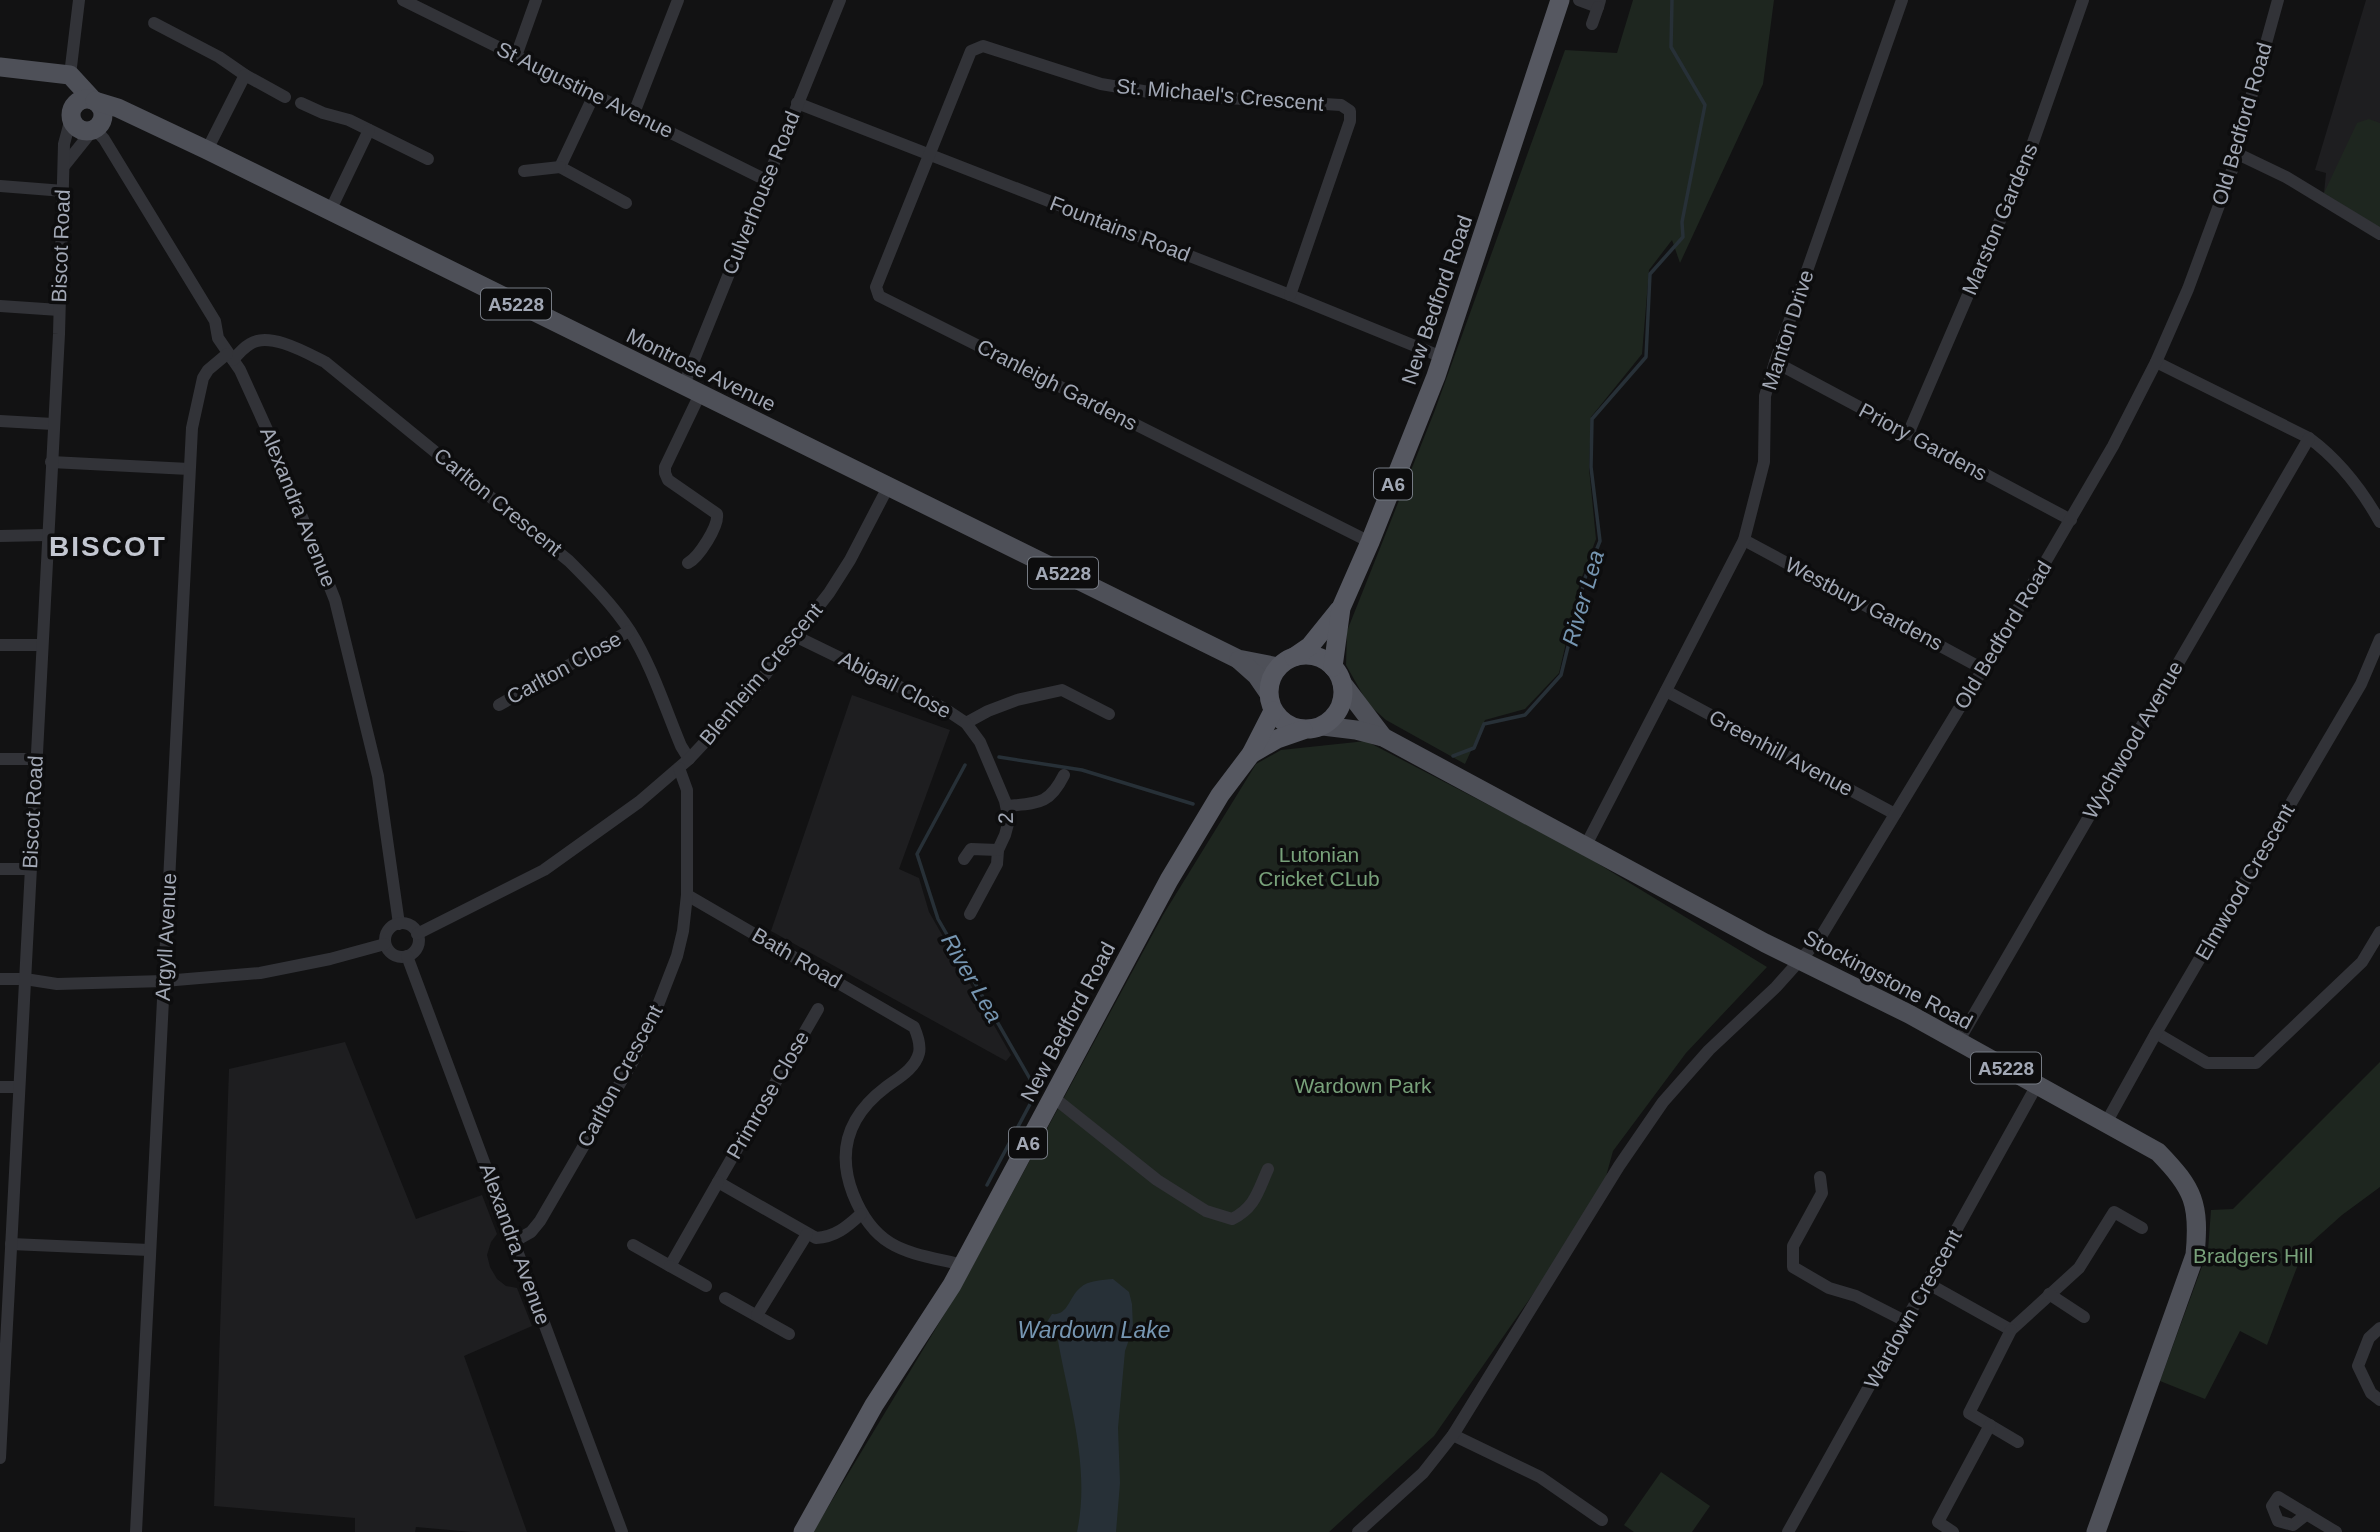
<svg xmlns="http://www.w3.org/2000/svg" width="2380" height="1532" font-family="Arial,sans-serif">
<rect width="100%" height="100%" fill="#121213"/>
<g fill="#1e1e20">
<polygon points="2366,0 2380,0 2380,228 2324,193 2326,173 2315,170"/>
<polygon points="852,695 950,730 899,869 919,878 929,912 1011,1055 1006,1061 771,931"/>
<polygon points="345,1042 416,1219 482,1195 497,1234 491,1242 487,1255 490,1267 497,1279 506,1286 517,1288 532,1326 464,1356 527,1532 472,1532 416,1527 415,1532 355,1532 355,1518 214,1506 229,1069"/>
</g>
<g fill="#1e261f">
<polygon points="1633,0 1774,0 1763,84 1680,263 1672,240 1649,270 1642,354 1591,417 1589,468 1596,539 1580,582 1559,673 1525,709 1485,720 1465,764 1386,720 1368,704 1346,665 1347,631 1435,410 1565,50 1617,53"/>
<polygon points="2369,119 2380,123 2380,228 2324,193 2357,123"/>
<polygon points="1366,741 1579,852 1767,967 1686,1053 1613,1151 1600,1198 1434,1436 1329,1532 813,1532 965,1280 1163,915 1256,764 1281,750"/>
<polygon points="2380,1062 2380,1187 2342,1215 2304,1249 2267,1345 2240,1331 2205,1399 2160,1381 2208,1250 2211,1210 2233,1209"/>
<polygon points="1661,1472 1710,1506 1692,1532 1634,1532 1624,1525"/>
</g>
<path fill="#273037" d="M 1113,1279 L 1129,1292 L 1132,1304 L 1133,1328 L 1125,1351 L 1118,1428 L 1120,1483 L 1116,1532 L 1077,1532 C 1091,1465 1068,1400 1057,1335 L 1047,1322 L 1052,1314 C 1068,1316 1069,1297 1080,1288 C 1088,1280 1103,1280 1113,1279 Z"/>
<g fill="none" stroke-linecap="round" stroke-linejoin="round">
<g stroke="#273037" stroke-width="3.5">
<polyline points="1453,756 1474,748 1484,724 1525,715 1561,675 1585,578 1600,541 1591,467 1592,419 1646,357 1650,274 1683,237 1682,222 1705,105 1671,47 1672,0"/>
<polyline points="999,757 1082,770 1193,804"/>
<polyline points="965,765 917,854 938,919 1037,1091 987,1185"/>
</g>
<g stroke="#323338" stroke-width="12">
<polyline points="403,0 766,180"/>
<polyline points="1579,0 1598,7 1600,0"/>
<polyline points="154,23 219,57 245,75"/>
<polyline points="1592,24 1598,7"/>
<polyline points="516,56 536,0"/>
<polyline points="70,75 79,0"/>
<polyline points="594,95 560,167 626,203"/>
<polyline points="301,103 323,113 349,120 428,159"/>
<polyline points="797,103 1290,295 1442,357"/>
<polyline points="634,113 678,0"/>
<polyline points="95,129 104,139 215,321 218,338 240,370 269,434 335,600 378,776 399,924"/>
<polyline points="207,150 245,75 285,97"/>
<polyline points="2238,154 2286,177 2380,234"/>
<polyline points="64,166 92,131"/>
<polyline points="524,171 560,167"/>
<polyline points="0,186 64,191"/>
<polyline points="330,211 369,130"/>
<polyline points="1290,295 1350,121 1350,111 1341,105 1161,94 1101,84 983,46 971,51 876,287 879,296 1370,542"/>
<polyline points="0,306 59,310"/>
<path d="M 233,360 C 238,354 243,348 250,344 C 269,331 307,353 325,362 L 569,561 C 591,583 613,605 630,631 C 652,666 665,708 681,746 L 689,759"/>
<polyline points="1775,362 2071,520"/>
<path d="M 2156,362 L 2309,438 C 2339,460 2362,490 2380,522"/>
<polyline points="683,387 840,0"/>
<polyline points="0,421 53,424"/>
<polyline points="1908,434 2030,151 2083,0"/>
<polyline points="51,462 189,469"/>
<polyline points="0,536 47,535"/>
<polyline points="1744,540 1983,669"/>
<path d="M 688,563 C 699,557 719,526 717,514 L 668,480 L 665,473 L 665,467 L 700,394"/>
<polyline points="795,636 945,709 966,723 988,711 1017,700 1062,690 1109,714"/>
<polyline points="0,645 42,645"/>
<polyline points="1666,691 1895,814"/>
<polyline points="499,705 629,631"/>
<polyline points="966,723 980,742 1005,801 1009,820 1005,835 998,850 997,864 970,914"/>
<polyline points="0,759 35,759"/>
<path d="M 1007,806 C 1038,803 1049,805 1064,775"/>
<polyline points="1586,845 1744,540 1764,462 1765,396 1775,362 1902,0"/>
<polyline points="964,859 971,849 998,850"/>
<polyline points="0,869 30,869"/>
<path d="M 687,895 L 914,1027 C 917,1034 921,1044 919,1053 C 915,1069 898,1078 886,1087 C 849,1115 836,1150 853,1194 C 876,1252 909,1252 963,1265"/>
<circle cx="402" cy="940" r="17"/>
<polyline points="417,934 544,870 639,802 689,759 750,694 829,593 850,560 888,487"/>
<polyline points="407,956 622,1532"/>
<polyline points="0,979 25,979 57,984 164,981 260,973 330,959 385,944"/>
<path d="M 818,1009 L 718,1182 L 816,1238 C 835,1237 847,1227 861,1214"/>
<polyline points="2156,1033 2207,1063 2256,1063 2362,962 2380,932"/>
<polyline points="1958,1042 2309,438"/>
<polyline points="0,1087 19,1087"/>
<path d="M 1053,1097 L 1157,1180 L 1206,1211 L 1232,1219 C 1255,1208 1258,1191 1268,1169"/>
<polyline points="2106,1123 2156,1033 2361,684 2380,639"/>
<polyline points="1820,1177 1822,1193 1793,1246 1793,1267 1829,1288 1856,1296 1907,1322"/>
<polyline points="515,1241 531,1232 540,1221 633,1061 653,1018 677,956 683,931 687,895 687,790 679,768"/>
<polyline points="11,1244 149,1250"/>
<polyline points="633,1245 670,1266 718,1182"/>
<polyline points="670,1266 706,1286"/>
<polyline points="1927,1283 2011,1330 2079,1268 2114,1212 2142,1228"/>
<polyline points="2049,1294 2084,1317"/>
<polyline points="725,1298 789,1334"/>
<polyline points="757,1315 807,1234"/>
<polyline points="2380,1328 2369,1338 2358,1366 2371,1393 2380,1400"/>
<polyline points="2011,1330 1969,1413 2018,1442"/>
<polyline points="1453,1435 1540,1477 1602,1520"/>
<polyline points="0,1458 59,334 64,144 71,118"/>
<polyline points="2307,1514 2293,1525 2278,1521 2272,1506 2278,1497 2336,1532"/>
<polyline points="136,1532 192,428 203,378 208,370 227,354"/>
<polyline points="1358,1532 1423,1473 1453,1435 1619,1166 1663,1102 1709,1050 1776,987 1820,938 1983,669 2113,446 2156,362 2188,289 2238,154 2239,141 2278,0"/>
<polyline points="1788,1532 2037,1085"/>
<polyline points="1953,1532 1938,1522 1990,1425"/>
</g>
<g stroke="#4e5058" stroke-width="19">
<polyline points="0,67 70,75 93,100"/>
<circle cx="87" cy="115" r="16"/>
<polyline points="95,101 118,108 207,150 1238,659 1278,667"/>
<polyline points="1239,660 1257,676 1268,692"/>
<polyline points="1342,683 1383,737"/>
<path d="M 1323,726 L 1356,730 L 1383,737 L 1765,943 L 1909,1014 L 2158,1152 C 2194,1189 2200,1204 2195,1255 L 2096,1532"/>
</g>
<g stroke="#565861" stroke-width="19">
<circle cx="1306" cy="692" r="37"/>
<polyline points="1294,657 1310,646 1339,610"/>
<polyline points="1333,667 1341,608 1370,542 1436,376 1560,0"/>
<polyline points="1251,754 1277,739 1303,730"/>
<polyline points="803,1532 874,1405 952,1285 1169,880 1220,795 1251,754 1273,711"/>
</g>
</g>
<g text-anchor="middle" stroke-width="7" stroke-linejoin="round" paint-order="stroke">
<g fill="#0d0d0e" stroke="#757a83" stroke-width="2">
<rect x="481" y="288.5" width="70" height="31" rx="5"/>
<rect x="1374" y="468.5" width="38" height="31" rx="5"/>
<rect x="1028" y="557.5" width="70" height="31" rx="5"/>
<rect x="1971" y="1052.5" width="70" height="31" rx="5"/>
<rect x="1009" y="1127.5" width="38" height="31" rx="5"/>
</g>
<g font-size="19" font-weight="bold" fill="#a2a8b5">
<text x="516" y="311">A5228</text>
<text x="1393" y="491">A6</text>
<text x="1063" y="580">A5228</text>
<text x="2006" y="1075">A5228</text>
<text x="1028" y="1150">A6</text>
</g>
<g font-size="21" fill="#a2a8b5" stroke="#0d0d0e">
<text transform="translate(585 90) rotate(26)" y="7">St Augustine Avenue</text>
<text transform="translate(1220 95) rotate(5)" y="7">St. Michael's Crescent</text>
<text transform="translate(2242 124) rotate(-74)" y="7">Old Bedford Road</text>
<text transform="translate(761 193) rotate(-68)" y="7">Culverhouse Road</text>
<text transform="translate(2000 219) rotate(-67)" y="7">Marston Gardens</text>
<text transform="translate(1120 229) rotate(21)" y="7">Fountains Road</text>
<text transform="translate(61 246) rotate(-88)" y="7">Biscot Road</text>
<text transform="translate(1437 300) rotate(-71)" y="7">New Bedford Road</text>
<text transform="translate(1788 330) rotate(-72)" y="7">Manton Drive</text>
<text transform="translate(701 370) rotate(26)" y="7">Montrose Avenue</text>
<text transform="translate(1057 385) rotate(27)" y="7">Cranleigh Gardens</text>
<text transform="translate(1923 442) rotate(28)" y="7">Priory Gardens</text>
<text transform="translate(498 502) rotate(39)" y="7">Carlton Crescent</text>
<text transform="translate(298 507) rotate(68)" y="7">Alexandra Avenue</text>
<text transform="translate(1864 604) rotate(28)" y="7">Westbury Gardens</text>
<text transform="translate(2003 635) rotate(-59)" y="7">Old Bedford Road</text>
<text transform="translate(564 668) rotate(-29)" y="7">Carlton Close</text>
<text transform="translate(761 674) rotate(-50)" y="7">Blenheim Crescent</text>
<text transform="translate(895 685) rotate(27)" y="7">Abigail Close</text>
<text transform="translate(2133 740) rotate(-60)" y="7">Wychwood Avenue</text>
<text transform="translate(1781 753) rotate(28)" y="7">Greenhill Avenue</text>
<text transform="translate(33 812) rotate(-87)" y="7">Biscot Road</text>
<text transform="translate(1006 818) rotate(-91)" y="7">2</text>
<text transform="translate(2245 882) rotate(-60)" y="7">Elmwood Crescent</text>
<text transform="translate(166 937) rotate(-87)" y="7">Argyll Avenue</text>
<text transform="translate(797 958) rotate(30)" y="7">Bath Road</text>
<text transform="translate(1888 980) rotate(28)" y="7">Stockingstone Road</text>
<text transform="translate(1068 1022) rotate(-62)" y="7">New Bedford Road</text>
<text transform="translate(620 1076) rotate(-62)" y="7">Carlton Crescent</text>
<text transform="translate(768 1095) rotate(-60)" y="7">Primrose Close</text>
<text transform="translate(515 1244) rotate(70)" y="7">Alexandra Avenue</text>
<text transform="translate(1913 1309) rotate(-61)" y="7">Wardown Crescent</text>
</g>
<g font-size="21" fill="#78a17a" stroke="#0d0d0e">
<text x="1319" y="862">Lutonian<tspan x="1319" dy="24">Cricket CLub</tspan></text>
<text x="1363" y="1093">Wardown Park</text>
<text x="2253" y="1263">Bradgers Hill</text>
</g>
<g font-size="23" font-style="italic" fill="#7696b2" stroke="#0d0d0e">
<text transform="translate(1583 598) rotate(-74)" y="8">River Lea</text>
<text transform="translate(972 978) rotate(60)" y="8">River Lea</text>
<text x="1094" y="1338">Wardown Lake</text>
</g>
<g font-size="28" font-weight="bold" letter-spacing="2" fill="#c3c7d1" stroke="#0d0d0e">
<text x="108" y="556">BISCOT</text>
</g>
</g>
</svg>
